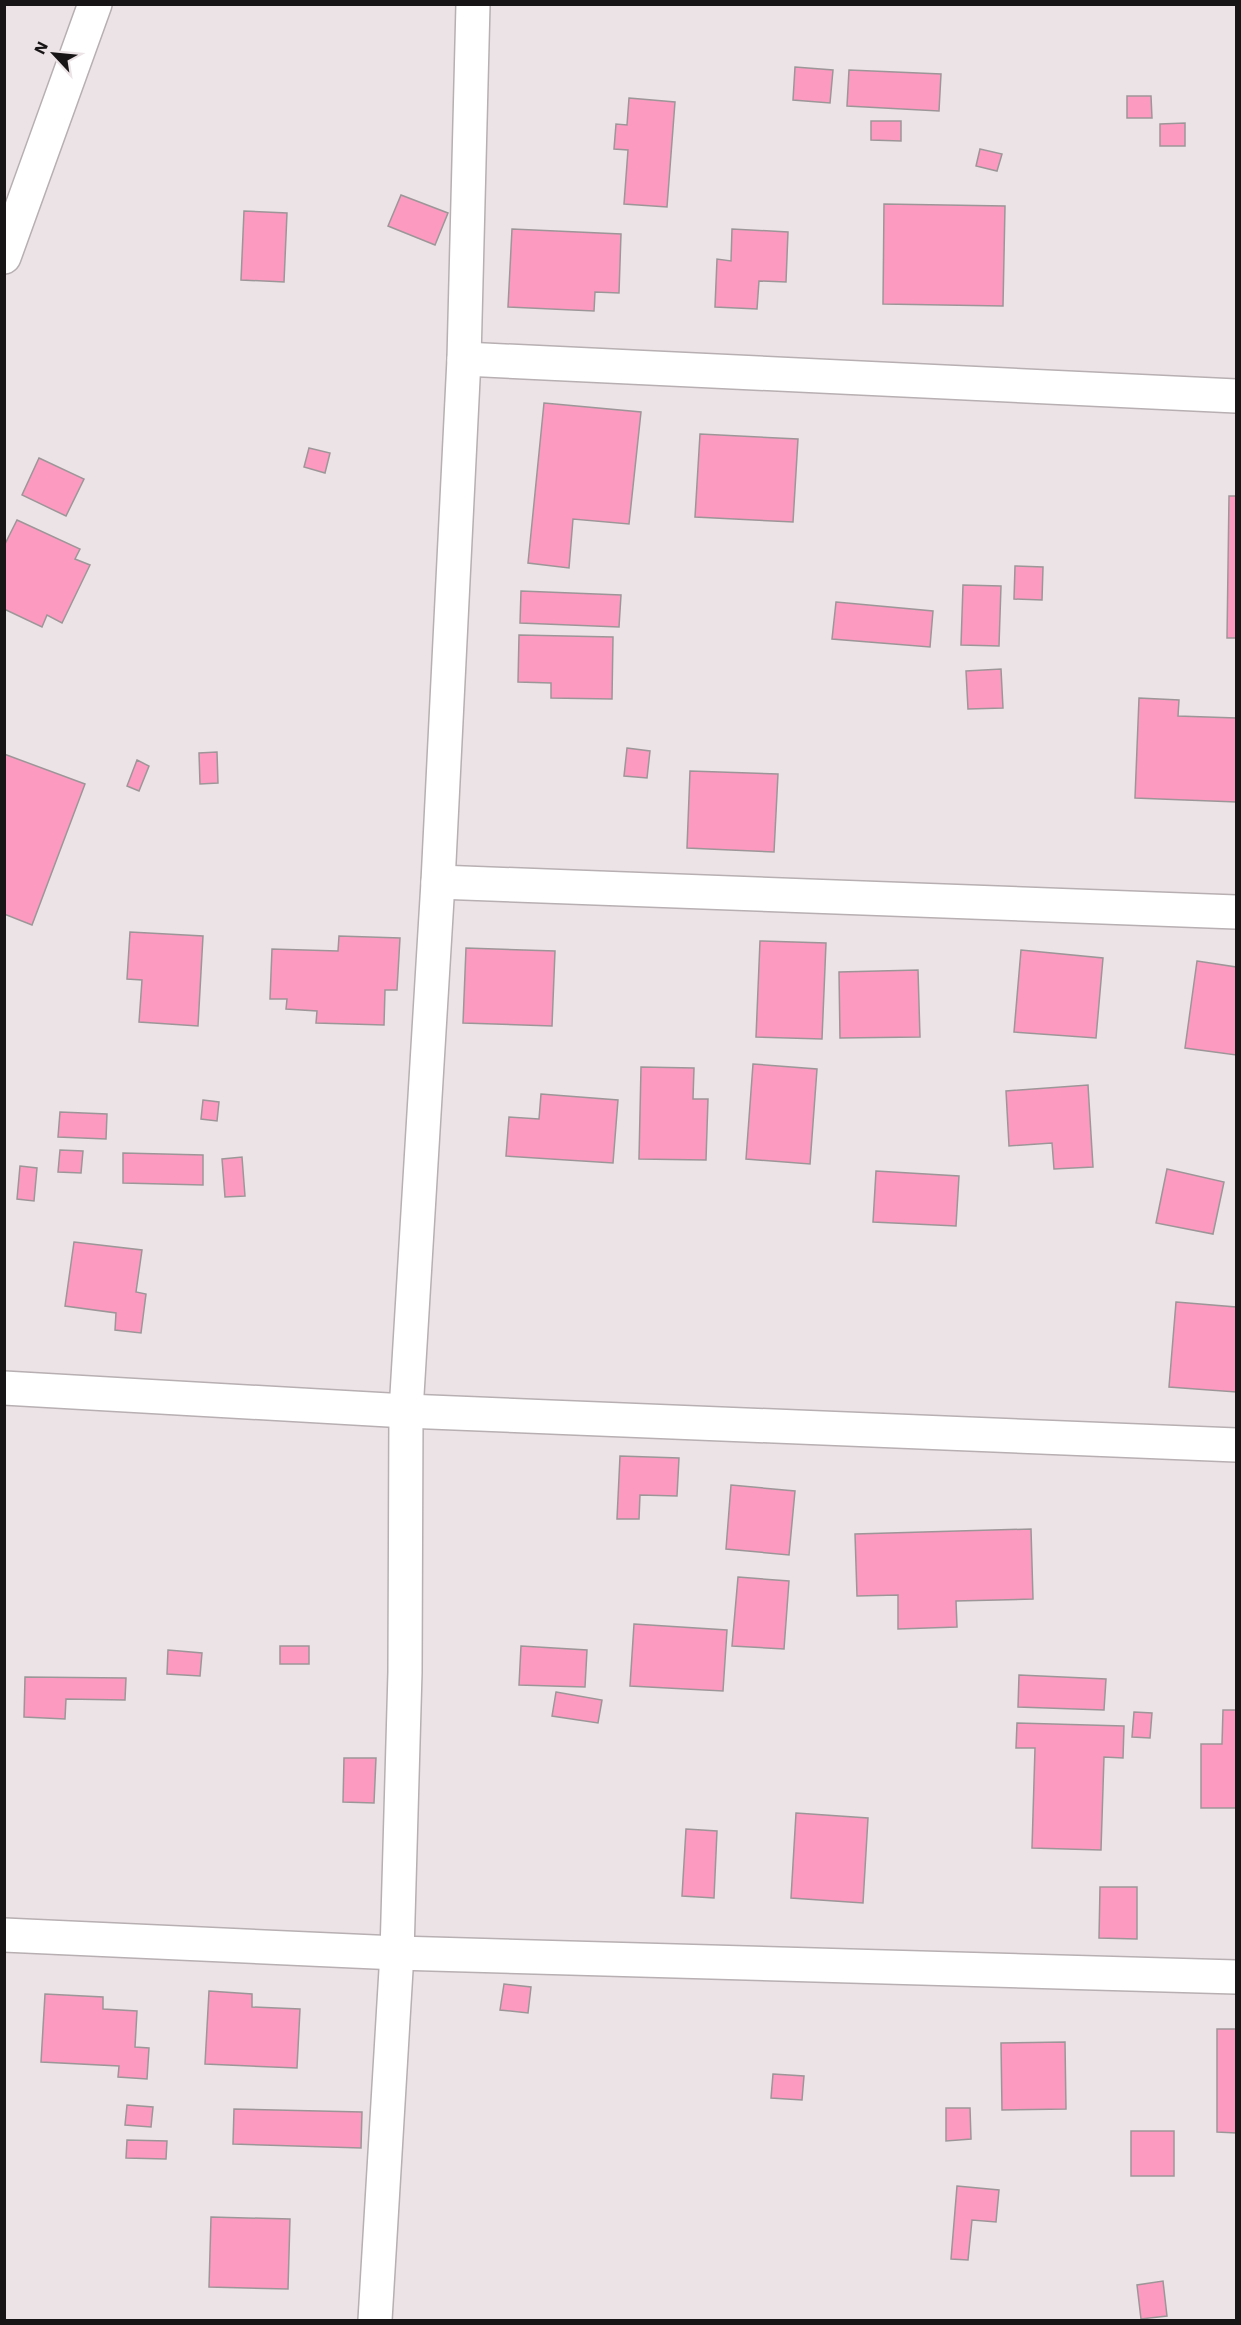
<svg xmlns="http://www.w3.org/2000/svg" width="1241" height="2325" font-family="'Work Sans',sans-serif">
<rect width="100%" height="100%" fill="#ece3e6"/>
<g fill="#fc9abf" stroke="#9d9698" stroke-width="1.5">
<polygon points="795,67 833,70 830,103 793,100"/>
<polygon points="849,70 941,74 939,111 847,106"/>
<polygon points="1127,96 1151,96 1152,118 1127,118"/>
<polygon points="629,98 675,102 667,207 624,204 628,150 614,149 616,124 627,125"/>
<polygon points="871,121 901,121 901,141 871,140"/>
<polygon points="1185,123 1185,146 1160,146 1160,124"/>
<polygon points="980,149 1002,154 997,171 976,166"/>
<polygon points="401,195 448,213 435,245 388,226"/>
<polygon points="884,204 1005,206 1003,306 883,304"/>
<polygon points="244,211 287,213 284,282 241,280"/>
<polygon points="512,229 621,234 619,293 595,292 594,311 508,307"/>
<polygon points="732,229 788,232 786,282 759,281 757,309 715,307 717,259 731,261"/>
<polygon points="544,403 641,412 629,524 573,519 569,568 528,563"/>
<polygon points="700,434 798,439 793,522 695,517"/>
<polygon points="309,448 330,453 325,473 304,467"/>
<polygon points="39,458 84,479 66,516 22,495"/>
<polygon points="1229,496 1236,496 1236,638 1227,638"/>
<polygon points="17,520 80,549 75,559 90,565 62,623 47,615 42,627 4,609 4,546"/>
<polygon points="1015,566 1043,567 1042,600 1014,599"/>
<polygon points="963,585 1001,586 999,646 961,645"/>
<polygon points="521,591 621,595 619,627 520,623"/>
<polygon points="836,602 933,611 930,647 832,639"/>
<polygon points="519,635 613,637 612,699 551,698 551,683 518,682"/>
<polygon points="1001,669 1003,708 968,709 966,671"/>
<polygon points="1139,698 1179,700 1178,716 1236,718 1236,802 1135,798"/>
<polygon points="627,748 650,751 647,778 624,776"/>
<polygon points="217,752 218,783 200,784 199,753"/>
<polygon points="4,754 85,784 32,925 4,914"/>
<polygon points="137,760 149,766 139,791 127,786"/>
<polygon points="690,771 778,774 774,852 687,848"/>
<polygon points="130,932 203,936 198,1026 139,1022 142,980 127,979"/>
<polygon points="339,936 400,938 397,990 385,990 384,1025 316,1023 317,1011 286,1009 287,999 270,999 272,949 338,951"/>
<polygon points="760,941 826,943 822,1039 756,1037"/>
<polygon points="466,948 555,951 552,1026 463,1023"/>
<polygon points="1021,950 1103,958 1096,1038 1014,1032"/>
<polygon points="1197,961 1236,967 1236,1055 1185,1048"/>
<polygon points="918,970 920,1037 840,1038 839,972"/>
<polygon points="753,1064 817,1069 810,1164 746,1159"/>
<polygon points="641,1067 694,1068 693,1099 708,1099 706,1160 639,1159"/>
<polygon points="1088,1085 1093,1167 1054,1169 1052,1143 1009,1146 1006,1091"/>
<polygon points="541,1094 618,1100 613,1163 506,1156 509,1117 539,1119"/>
<polygon points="203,1100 219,1102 217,1121 201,1119"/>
<polygon points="60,1112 107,1114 106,1139 58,1137"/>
<polygon points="60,1150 83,1151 81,1173 58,1172"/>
<polygon points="123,1153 203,1155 203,1185 123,1183"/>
<polygon points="242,1157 245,1196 225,1197 222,1159"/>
<polygon points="20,1166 37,1168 34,1201 17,1199"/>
<polygon points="1167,1169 1224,1182 1213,1234 1156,1223"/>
<polygon points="876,1171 959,1176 956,1226 873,1222"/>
<polygon points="74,1242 142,1250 136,1292 146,1294 141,1333 115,1330 116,1313 65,1306"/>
<polygon points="1176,1302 1236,1307 1236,1392 1169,1387"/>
<polygon points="620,1456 679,1458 677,1496 640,1495 639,1519 617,1519"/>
<polygon points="731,1485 795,1491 789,1555 726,1549"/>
<polygon points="1031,1529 1033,1599 956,1601 957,1627 898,1629 898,1595 857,1596 855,1534"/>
<polygon points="738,1577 789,1581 784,1649 732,1646"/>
<polygon points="634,1624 727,1630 723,1691 630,1686"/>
<rect x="280" y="1646" width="29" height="18"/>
<polygon points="521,1646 587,1650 585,1687 519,1685"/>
<polygon points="168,1650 202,1653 200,1676 167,1674"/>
<polygon points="1019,1675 1106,1679 1104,1710 1018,1707"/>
<polygon points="25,1677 126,1678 125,1700 66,1699 65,1719 24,1717"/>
<polygon points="556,1692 602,1700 598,1723 552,1716"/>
<polygon points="1223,1710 1236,1710 1236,1808 1201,1808 1201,1744 1222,1744"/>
<polygon points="1134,1712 1152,1713 1150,1738 1132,1737"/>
<polygon points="1017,1723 1124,1726 1123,1758 1104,1757 1101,1850 1032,1848 1035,1748 1016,1748"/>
<polygon points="344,1758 376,1758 374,1803 343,1802"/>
<polygon points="796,1813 868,1818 863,1903 791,1898"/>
<polygon points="686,1829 717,1831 714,1898 682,1896"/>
<polygon points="1100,1887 1137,1887 1137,1939 1099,1938"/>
<polygon points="504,1984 531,1987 528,2013 500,2010"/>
<polygon points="209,1991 252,1994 252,2007 300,2009 297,2068 205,2064"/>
<polygon points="45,1994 103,1997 103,2009 137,2011 135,2047 149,2048 147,2079 118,2077 119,2066 41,2062"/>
<polygon points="1217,2029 1236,2029 1236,2133 1217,2132"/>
<polygon points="1065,2042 1066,2109 1002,2110 1001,2043"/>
<polygon points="773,2074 804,2076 802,2100 771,2098"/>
<polygon points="127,2105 153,2107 151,2127 125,2125"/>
<polygon points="946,2108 970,2108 971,2139 946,2141"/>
<polygon points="234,2109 362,2112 361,2148 233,2144"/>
<rect x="1131" y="2131" width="43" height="45"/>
<polygon points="127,2140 167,2141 166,2159 126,2158"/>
<polygon points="957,2186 999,2190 996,2222 972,2220 968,2260 951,2259"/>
<polygon points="211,2217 290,2219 288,2289 209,2287"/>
<polygon points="1163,2281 1167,2316 1141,2319 1137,2285"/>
</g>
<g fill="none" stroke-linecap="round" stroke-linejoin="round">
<g stroke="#b7afb1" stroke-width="36">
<g id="minor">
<polyline points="4,257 95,4"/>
<polyline points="464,359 1236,396"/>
<polyline points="438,882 1236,912"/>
<polyline points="4,1388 406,1411 1236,1445"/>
<polyline points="4,1935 397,1953 1236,1977"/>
<polyline points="375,2320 397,1953 405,1672 406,1411 438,882 464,359 473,4"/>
</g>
</g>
<use href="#minor" stroke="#fff" stroke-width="33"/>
</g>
<rect width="1241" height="2325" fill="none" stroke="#181516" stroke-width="12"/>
<g transform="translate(54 54) rotate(296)" stroke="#ece3e6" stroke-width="4.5" paint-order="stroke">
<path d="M0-4.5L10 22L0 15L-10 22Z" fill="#181516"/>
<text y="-9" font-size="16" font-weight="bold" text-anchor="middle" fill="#181516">N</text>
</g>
</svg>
